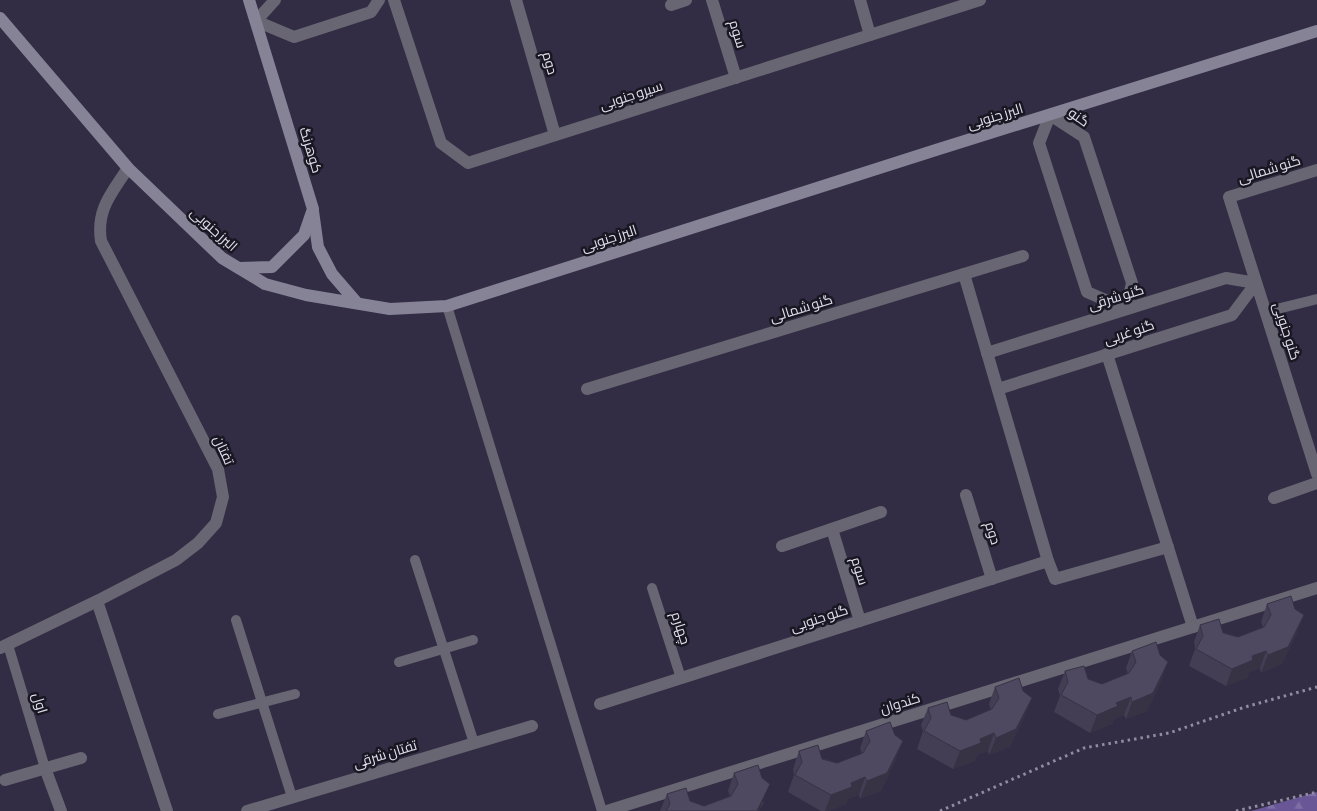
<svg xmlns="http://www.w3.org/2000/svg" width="1317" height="811" font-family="'Asap Condensed',Cairo,sans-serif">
<defs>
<pattern id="forest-firs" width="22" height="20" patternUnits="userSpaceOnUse" patternTransform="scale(1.25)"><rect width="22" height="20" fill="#685696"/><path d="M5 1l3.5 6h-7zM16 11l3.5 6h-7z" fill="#7d6ea5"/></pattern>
</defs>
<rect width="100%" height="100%" fill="#322c44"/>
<polygon fill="url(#forest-firs)" points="1317,792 1317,811 1251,811"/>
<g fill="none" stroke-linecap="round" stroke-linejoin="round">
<g stroke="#918c9f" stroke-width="3" stroke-dasharray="2.5 4" stroke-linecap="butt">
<polyline points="940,811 1084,748 1169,733 1245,707 1317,687"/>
<polyline points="1236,811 1317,792"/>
</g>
<g stroke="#686672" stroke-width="10">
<polyline points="447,306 602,811"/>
<polyline points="1265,312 1317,299"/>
<polyline points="415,560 474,743"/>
<polyline points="652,588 681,678"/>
<polyline points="236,620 292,797"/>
<polyline points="8,645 45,768"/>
<polyline points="399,662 473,640"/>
<polyline points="218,714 295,694"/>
</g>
<g stroke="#686672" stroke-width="12">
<polyline points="275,0 256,21 294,37 371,12 379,0"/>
<polyline points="394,0 441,143 468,163 980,0"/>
<polyline points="516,0 555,135"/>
<polyline points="712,0 736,78"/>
<polyline points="860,0 870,35"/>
<polyline points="671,5 686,0"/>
<polygon points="1050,115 1084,137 1132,283 1126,309 1087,292 1039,143"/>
<polyline points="1317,170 1229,197 1317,474"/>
<polyline points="964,274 1048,561 1055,579 1168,547"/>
<polyline points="987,353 1226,278 1256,283 1232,315 998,389"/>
<polyline points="1107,354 1193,627"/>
<polyline points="587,389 1023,256"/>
<polyline points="966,495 992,579"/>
<polyline points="1274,498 1317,483"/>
<polyline points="832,529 860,621"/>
<polyline points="782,546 881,512"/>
<polyline points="97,601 167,811"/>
<path d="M 0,648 L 97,601 L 176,560 L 198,543 L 216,523 L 223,497 L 218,469 L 101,241 C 96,209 112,193 128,168"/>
<polyline points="600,704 1048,561"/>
<polyline points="45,768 61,811"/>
<polyline points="5,780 81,758"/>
<polyline points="247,811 532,726"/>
<polyline points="607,811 1317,588"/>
</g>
<g stroke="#878396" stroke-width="12">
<polyline points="0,18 128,168 222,258 265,284 306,295 390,309 447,306 939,149 1317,31"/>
<polyline points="313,211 318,247 332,274 357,303"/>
<polyline points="239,268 272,267 304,235 313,209 249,0"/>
</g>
</g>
<g fill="#433e53">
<polygon points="1267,604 1297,633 1282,664 1261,673 1260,668 1249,672 1247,678 1226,686 1189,666 1195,649 1194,642 1200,625 1238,637 1263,627 1261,622"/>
<polygon points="1132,651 1162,679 1147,711 1126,719 1124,715 1114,719 1112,724 1090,733 1054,712 1060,696 1058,689 1065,671 1102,684 1128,674 1126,668"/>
<polygon points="995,687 1023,691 1032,698 1025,715 1010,747 989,755 988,751 977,755 975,761 953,769 917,749 923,731 921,725 928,708 966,720 991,710 989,704"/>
<polygon points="866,731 896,759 881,791 860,799 859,795 848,799 846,804 829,811 821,811 788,792 794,775 793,769 799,751 837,763 862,754 860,748"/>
<polygon points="734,773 764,802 759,811 660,811 667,794 704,806 730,796 728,791"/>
</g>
<g fill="#373244">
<polygon points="1304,615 1297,633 1282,664 1261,673 1268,655"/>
<polygon points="1266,651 1260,668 1249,672 1247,678 1226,686 1232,669 1252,656"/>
<polygon points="1168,662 1162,679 1147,711 1126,719 1132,702"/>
<polygon points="1131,697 1124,715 1114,719 1112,724 1090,733 1097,715 1116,703"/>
<polygon points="1032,698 1025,715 1010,747 989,755 996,738"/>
<polygon points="994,733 988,751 977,755 975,761 953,769 960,751 980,739"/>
<polygon points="903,741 896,759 881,791 860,799 867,781"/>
<polygon points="865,777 859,795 848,799 846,804 829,811 825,811 831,795 851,783"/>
<polygon points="770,784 759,811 757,811"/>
</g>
<g fill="#4e4861" stroke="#373244">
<polygon points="1291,596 1295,609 1304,615 1288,647 1268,655 1266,651 1252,656 1253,660 1232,669 1196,649 1203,636 1200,625 1219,619 1223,633 1238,637 1264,627 1271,615 1267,604"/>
<polygon points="1156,642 1160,655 1168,662 1153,693 1132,702 1131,697 1116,703 1118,706 1097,715 1061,695 1068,682 1065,671 1084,666 1088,679 1102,684 1129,673 1136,662 1132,651"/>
<polygon points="1019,678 1023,691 1032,698 1016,729 996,738 994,733 980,739 981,743 960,751 924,731 931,718 928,708 947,702 951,715 966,720 992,709 999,698 995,687"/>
<polygon points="890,722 895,735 903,741 887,773 867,781 865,777 851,783 852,787 831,795 795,775 802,762 799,751 818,745 822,759 837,763 863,753 870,741 866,731"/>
<polygon points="758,765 762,778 770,784 757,811 666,811 670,804 667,794 686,788 690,801 704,806 731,796 738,784 734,773"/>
</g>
<g text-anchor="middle" stroke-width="5" stroke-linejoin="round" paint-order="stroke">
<g font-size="14" fill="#e2dfee" stroke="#191721">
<text transform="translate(738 34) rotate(73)" y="5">سوم</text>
<text transform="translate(550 63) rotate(74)" y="5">دوم</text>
<text transform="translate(631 95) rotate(-18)" y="5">سیرو جنوبی</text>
<text transform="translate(995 116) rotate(-17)" y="5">البرز جنوبی</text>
<text transform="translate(1079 117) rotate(36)" y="5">گنو</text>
<text transform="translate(311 150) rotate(73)" y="5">کوهرنگ</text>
<text transform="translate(1269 169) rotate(-17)" y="5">گنو شمالی</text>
<text transform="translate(214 229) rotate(42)" y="5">البرز جنوبی</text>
<text transform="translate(609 238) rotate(-18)" y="5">البرز جنوبی</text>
<text transform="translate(1116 297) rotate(-17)" y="5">گنو شرقی</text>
<text transform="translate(801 308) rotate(-17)" y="5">گنو شمالی</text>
<text transform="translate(1287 331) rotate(72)" y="5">گنو جنوبی</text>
<text transform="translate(1129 332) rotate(-18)" y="5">گنو غربی</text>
<text transform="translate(224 450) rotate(66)" y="5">تفتان</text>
<text transform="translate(993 533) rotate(73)" y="5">دوم</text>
<text transform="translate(860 571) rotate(73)" y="5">سوم</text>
<text transform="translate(819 618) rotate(-18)" y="5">گنو جنوبی</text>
<text transform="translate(681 628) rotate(72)" y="5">چهارم</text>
<text transform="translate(40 703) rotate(73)" y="5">اول</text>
<text transform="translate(900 703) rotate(-17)" y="5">کندوان</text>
<text transform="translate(385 754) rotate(-17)" y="5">تفتان شرقی</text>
</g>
</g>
</svg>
